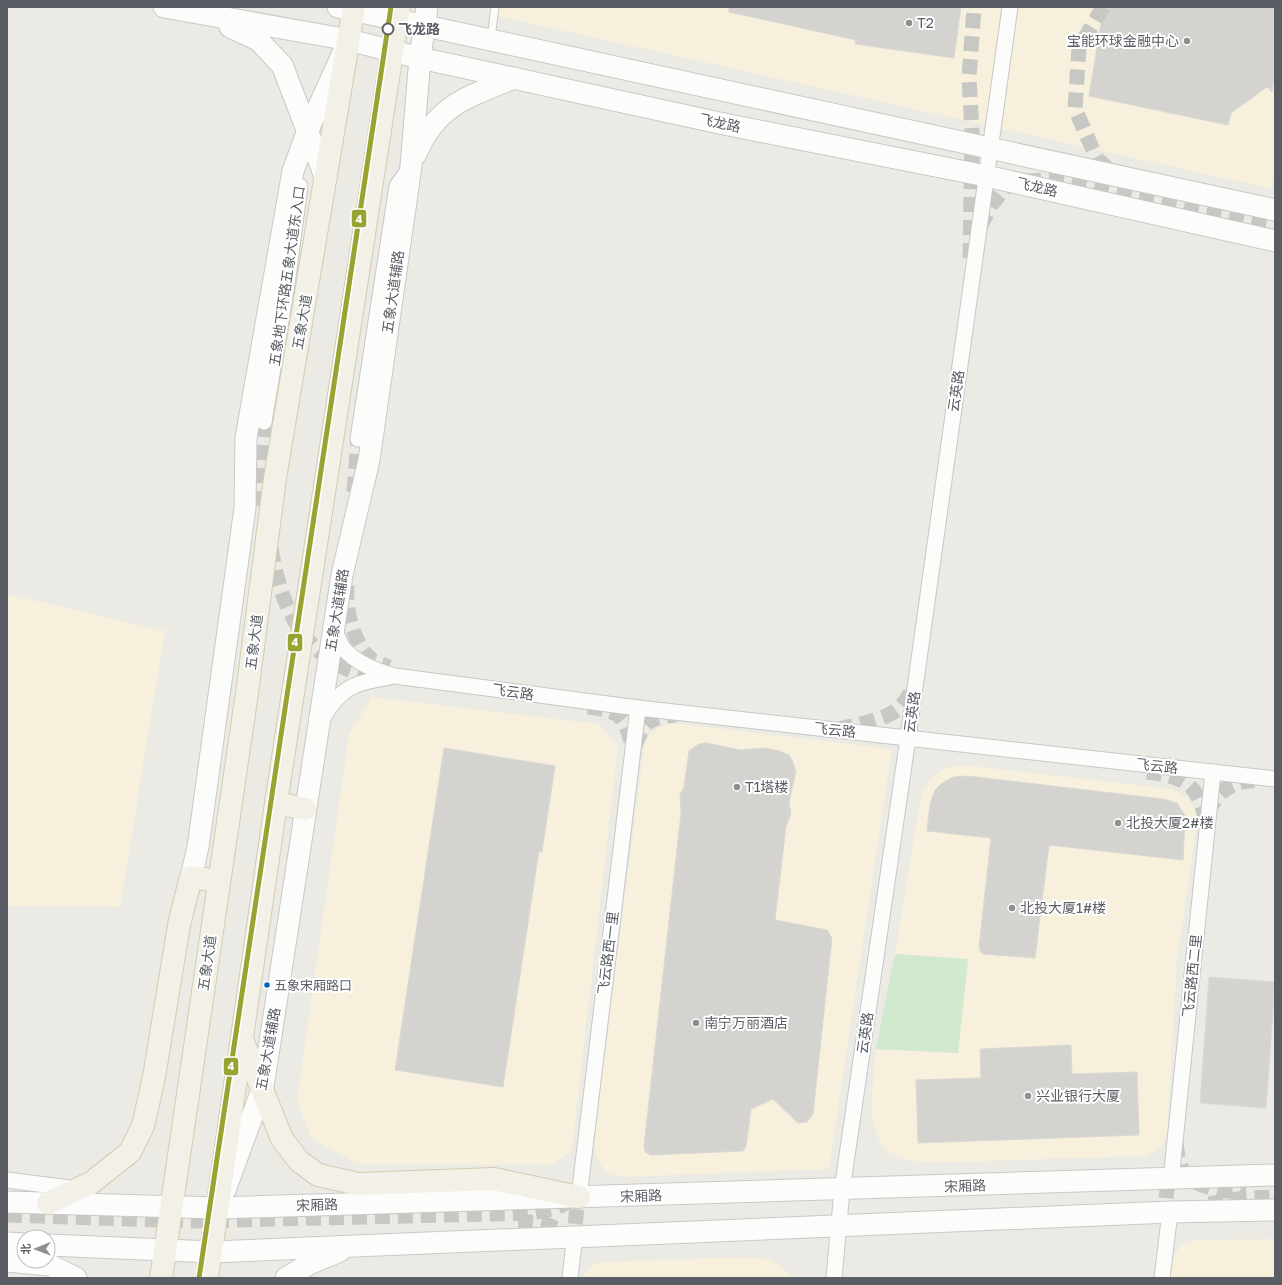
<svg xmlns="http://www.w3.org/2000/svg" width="1282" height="1285" font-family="'Golos Text','Noto Sans SC',sans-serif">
<rect width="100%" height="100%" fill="#ebeae4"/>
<g fill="#f6f0dc">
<polygon points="489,7 1275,7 1275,163 1272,189 488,14"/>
<polygon points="7,594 165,631 120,907 7,906"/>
<polygon points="372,697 599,724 618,747 572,1150 552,1165 357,1164 311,1138 297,1100 349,734"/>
<polygon points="669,724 682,724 892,749 829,1169 624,1177 612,1175 604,1170 596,1156 594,1140 644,747 649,735 658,728"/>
<polygon points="963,765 1172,789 1184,795 1194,806 1197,824 1177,959 1167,1135 1162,1145 1156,1151 1146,1156 925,1163 905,1159 890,1153 881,1145 872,1120 872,1095 876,1049 958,1053 968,959 895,954 921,795 930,780 936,774 949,767"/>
<polygon points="1275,1239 1275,1278 1168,1278 1169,1267 1174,1255 1180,1247 1188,1242 1198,1240"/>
<polygon points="751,1257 771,1260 783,1267 792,1278 582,1278 590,1267 599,1262"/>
</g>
<polygon fill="#d1e9cd" points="895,954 968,959 958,1053 876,1049"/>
<g fill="#d4d3cf" stroke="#dad9d4">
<polygon points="729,7 961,7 954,58 855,44 856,40 729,12"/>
<polygon points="1109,7 1275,7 1275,70 1272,92 1267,87 1231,113 1228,125 1089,96 1103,11"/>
<polygon points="706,743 741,750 764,748 779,751 789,755 793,762 796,772 789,802 791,814 786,826 775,920 827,930 832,938 813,1114 807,1122 798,1123 773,1099 751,1109 746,1147 743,1151 651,1155 645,1152 644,1146 681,813 680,794 684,787 689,751 699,744"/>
<polygon points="444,748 555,766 542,852 539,851 503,1087 395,1070"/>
<polygon points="968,776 1163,799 1177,803 1185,815 1183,860 1049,845 1035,958 983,954 981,953 979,947 991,838 927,831 930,804 935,790 941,784 953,777"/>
<polygon points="1209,977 1275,982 1266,1108 1200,1103"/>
<polygon points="1071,1045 1072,1074 1137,1072 1139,1135 918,1143 916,1080 981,1078 980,1049"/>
</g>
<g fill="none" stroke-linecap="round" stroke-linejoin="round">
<g stroke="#c7c7c4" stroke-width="15" stroke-dasharray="15 8" stroke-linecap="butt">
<polyline points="1103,7 1079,48 1075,109 1097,159 1115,174"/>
<polyline points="980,227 992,204 1006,187 1026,181 1062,179 1275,225"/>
<polyline points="970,258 972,131 969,78 974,7"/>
<polyline points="264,422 261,468 264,509"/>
<polyline points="354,492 358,439"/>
<path d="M 271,548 C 282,615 310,669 384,679"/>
<path d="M 347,585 C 345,609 353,644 372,660 C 376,663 384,665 389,667"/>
<path d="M 588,707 C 621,711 625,716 632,747"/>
<path d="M 838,729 C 855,725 885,720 898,709 C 906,702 913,689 917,680"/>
<path d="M 635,745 C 645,720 649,718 676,715"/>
<path d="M 1147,772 C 1171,775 1193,779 1201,804 C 1204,811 1206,817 1205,825"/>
<path d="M 1208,813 C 1218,789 1235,779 1261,781"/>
<path d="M 1176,1143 C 1177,1151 1178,1160 1181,1167 C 1189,1188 1227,1192 1246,1192"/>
<polyline points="1209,1204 1244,1198 1275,1197"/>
<path d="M 7,1215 L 192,1221 L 532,1213 C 546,1210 564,1209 572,1196"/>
<polyline points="1164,1221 1169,1169"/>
<path d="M 518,1222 C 535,1221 559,1223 566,1241"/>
<polyline points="573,1247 579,1187"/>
</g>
<g stroke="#c7c8c7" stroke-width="9">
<polyline id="lane" points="491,38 495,7"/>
</g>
<g stroke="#c7c8c7" stroke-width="17">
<g id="street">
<polyline points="264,422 287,284 300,186"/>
<polyline points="358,439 397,186 409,169"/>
<path d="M 333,628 C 337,634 339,642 343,648 C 356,663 376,671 395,676 L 638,708 L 1275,779"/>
<path d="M 322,719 C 342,686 354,683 390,677"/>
<polyline points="7,1180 77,1189"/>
<polyline points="1171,1180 1213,772"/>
<polyline points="579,1197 638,708"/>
<polyline points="570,1278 575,1235"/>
<polyline points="834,1278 842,1190 908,738 1010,7"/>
<polyline points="1162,1278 1170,1212"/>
</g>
</g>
<g stroke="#c8c9c8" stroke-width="23">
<g id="secondary">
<polyline points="164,7 349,40 420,58 724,124 986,176 1275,241"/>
<polyline points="338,7 1275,210"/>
<polyline points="230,27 258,40 282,65 326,179"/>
<path d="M 416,154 C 436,105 468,97 514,78"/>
<polyline points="191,877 198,847 245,508 246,438 293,171 308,130 343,53"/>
<polyline points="225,1190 263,1087 342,575 369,460 411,166 420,58 427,7"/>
<polyline points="7,1202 218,1208 1275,1175"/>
<polyline points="7,1243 24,1244"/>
<polyline points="48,1245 212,1252 1170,1212 1275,1210"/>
<polyline points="7,1261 50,1265 76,1278"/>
<polyline points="286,1278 309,1264 340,1251"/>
</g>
</g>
<g stroke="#d6cbb0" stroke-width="24">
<g id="primary">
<polyline points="276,803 305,809"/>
<polyline points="242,1039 282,1139 299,1161 318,1175 358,1184 494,1179 579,1197"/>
<polyline points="48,1203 91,1183 130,1152 143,1126 154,1077 179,925 191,877 219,881"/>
<polyline points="161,1278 247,693 275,478 354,7"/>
<polyline points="207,1278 276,803 399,7"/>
</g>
</g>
<use href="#lane" stroke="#fcfcfb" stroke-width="7"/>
<use href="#street" stroke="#fcfcfb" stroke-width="15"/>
<use href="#secondary" stroke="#fcfcfb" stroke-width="21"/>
<use href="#primary" stroke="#f2f0e7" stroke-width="22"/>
<g stroke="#fff" stroke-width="8">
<polyline id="metro-1" points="199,1278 391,7"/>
</g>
<use href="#metro-1" stroke="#9aa232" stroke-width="5"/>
</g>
<g fill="#8d8f91" stroke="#fff" stroke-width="1.5">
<circle cx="909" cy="23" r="4"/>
<circle cx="1187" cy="41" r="4"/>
<circle cx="737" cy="787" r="4"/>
<circle cx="1118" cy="823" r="4"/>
<circle cx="1012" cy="908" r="4"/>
<circle cx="696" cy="1023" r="4"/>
<circle cx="1028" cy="1096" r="4"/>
</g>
<circle fill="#fff" stroke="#5a5e64" stroke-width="2" cx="388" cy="29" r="5.5"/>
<circle fill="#0065bd" stroke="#fff" stroke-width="1.5" cx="267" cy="985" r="3.5"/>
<g text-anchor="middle" stroke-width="4" stroke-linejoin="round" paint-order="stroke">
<g font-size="13" fill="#5a5e64" stroke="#fff" text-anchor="start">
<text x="274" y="990">五象宋厢路口</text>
</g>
<g font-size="14" fill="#5a5e64" stroke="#fff" text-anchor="start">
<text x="917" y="28">T2</text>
<text x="1179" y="46" text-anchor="end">宝能环球金融中心</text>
<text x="745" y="792">T1塔楼</text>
<text x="1126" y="828">北投大厦2#楼</text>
<text x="1020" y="913">北投大厦1#楼</text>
<text x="704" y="1028">南宁万丽酒店</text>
<text x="1036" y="1101">兴业银行大厦</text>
</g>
<g font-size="14" font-weight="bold" fill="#5a5e64" stroke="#fff" text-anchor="start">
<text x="398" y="34">飞龙路</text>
</g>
<g font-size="14" fill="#5a5e64" stroke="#fff">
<text transform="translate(720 123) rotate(12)" y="5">飞龙路</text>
<text transform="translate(1037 187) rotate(13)" y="5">飞龙路</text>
<text transform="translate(287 276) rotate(-82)" y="5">五象地下环路五象大道东入口</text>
<text transform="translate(393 292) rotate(-82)" y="5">五象大道辅路</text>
<text transform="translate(302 322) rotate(-80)" y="5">五象大道</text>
<text transform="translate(956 391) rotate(-82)" y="5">云英路</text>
<text transform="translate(337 610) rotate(-81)" y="5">五象大道辅路</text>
<text transform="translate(254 642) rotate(-83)" y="5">五象大道</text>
<text transform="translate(513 692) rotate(8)" y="5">飞云路</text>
<text transform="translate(912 712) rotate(-82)" y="5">云英路</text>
<text transform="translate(835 730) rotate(6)" y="5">飞云路</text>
<text transform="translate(1157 766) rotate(6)" y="5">飞云路</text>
<text transform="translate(608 953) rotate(-83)" y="5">飞云路西一里</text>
<text transform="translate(207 963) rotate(-82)" y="5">五象大道</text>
<text transform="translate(1192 976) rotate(-84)" y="5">飞云路西二里</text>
<text transform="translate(865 1033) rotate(-82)" y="5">云英路</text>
<text transform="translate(268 1049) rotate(-80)" y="5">五象大道辅路</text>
<text transform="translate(965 1186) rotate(-2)" y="5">宋厢路</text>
<text transform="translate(641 1196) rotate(-2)" y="5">宋厢路</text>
<text transform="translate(317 1205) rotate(-2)" y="5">宋厢路</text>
</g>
</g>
<g stroke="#fff" stroke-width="1.5">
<rect x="351" y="209" width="16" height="19" rx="4" fill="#9aa232"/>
<rect x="287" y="633" width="16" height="19" rx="4" fill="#9aa232"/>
<rect x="223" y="1057" width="16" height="19" rx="4" fill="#9aa232"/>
</g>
<g font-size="11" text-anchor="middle" font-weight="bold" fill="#fff">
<text x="359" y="223">4</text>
<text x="295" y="646">4</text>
<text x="231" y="1070">4</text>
</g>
<rect width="1282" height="1285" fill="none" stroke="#5a5e64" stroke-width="16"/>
<g transform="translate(36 1249) rotate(269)"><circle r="19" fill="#ffffff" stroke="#bdbfc1"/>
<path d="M0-3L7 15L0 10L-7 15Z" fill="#8d8f91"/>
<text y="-6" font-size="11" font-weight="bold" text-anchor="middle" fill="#5a5e64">北</text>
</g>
</svg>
